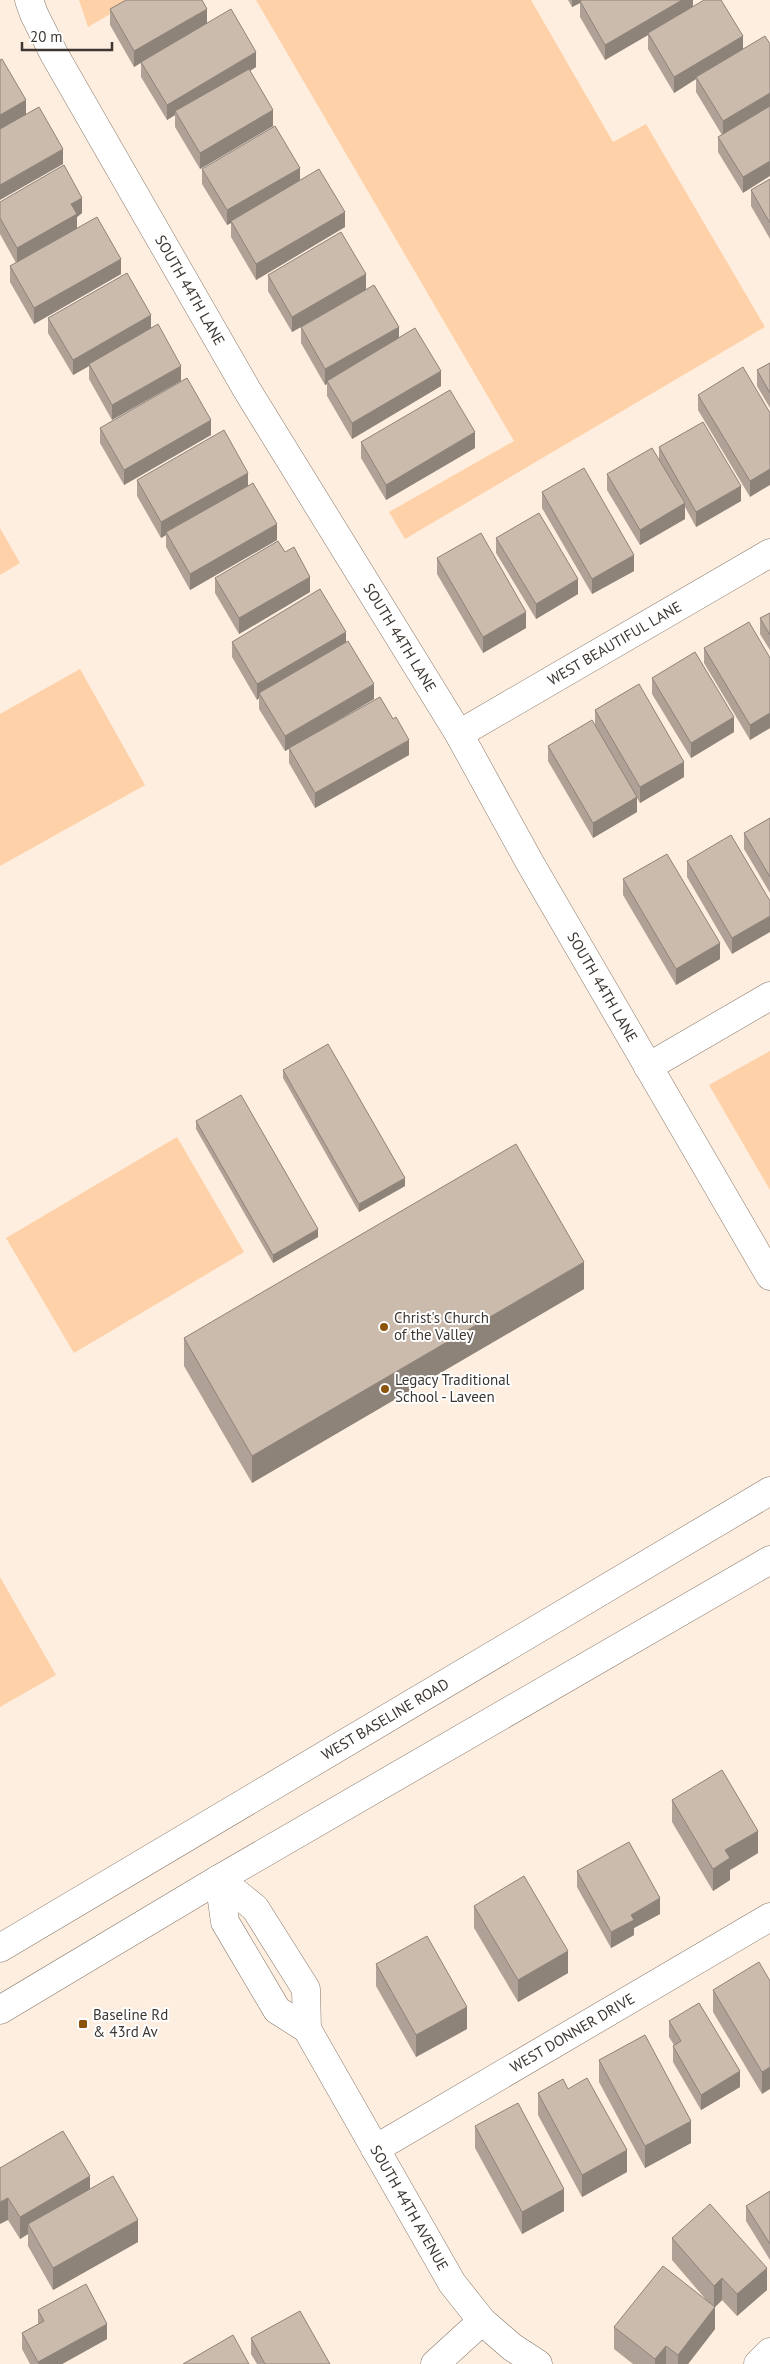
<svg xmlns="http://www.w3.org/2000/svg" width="770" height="2364" font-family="'PT Sans',sans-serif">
<rect width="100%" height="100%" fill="#feeedf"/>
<g fill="#ffd1a8">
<polygon points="79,0 134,0 88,27"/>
<polygon points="256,0 531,0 613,142 646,124 765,327 405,539 389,512 514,441"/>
<polygon points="0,528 20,563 0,575"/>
<polygon points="80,669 145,785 0,866 0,714"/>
<polygon points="770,1051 770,1190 709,1085"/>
<polygon points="177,1137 244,1252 74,1353 6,1238"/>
<polygon points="0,1577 56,1675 0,1707"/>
</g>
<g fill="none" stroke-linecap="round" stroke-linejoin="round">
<g stroke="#87786b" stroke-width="29">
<g id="minor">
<path id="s1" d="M 29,0 L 34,14 L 54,54 L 247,390 L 459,734 L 530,863 L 770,1276"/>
<path id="s2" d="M 459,734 L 770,553"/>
<polyline points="648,1067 770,996"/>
<path id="s3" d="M 219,1879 L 255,1908 L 306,1989 L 307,2029 L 452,2283 L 482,2321 L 512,2347 L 538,2364"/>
<polyline points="219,1879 225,1922 277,2010 307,2029"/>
<path id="s4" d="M 375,2149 L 770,1917"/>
<polyline points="435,2364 482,2321"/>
<polyline points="758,2364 770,2352"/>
</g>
</g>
<g stroke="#87786b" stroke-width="29">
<g id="major">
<path id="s5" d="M 0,1948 L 770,1491"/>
<polyline points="0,2010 219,1879 770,1560"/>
</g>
</g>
<use href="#minor" stroke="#fff" stroke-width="28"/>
<use href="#major" stroke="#fff" stroke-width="28"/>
</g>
<g fill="#afa195">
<polygon points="568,0 693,0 693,7 743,36 743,193 718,152 718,137 722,135 696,92 696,79 674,93 648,49 648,35 605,60 580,17 580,3 572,7"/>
<polygon points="110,9 207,23 256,67 250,71 273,126 200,169 175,127 175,115 167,120 141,77 141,62 134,67 110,25"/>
<polygon points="202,169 300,181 345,227 256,280 231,237 231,223 227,225 202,184"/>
<polygon points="770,179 770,239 751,206 751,190"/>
<polygon points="0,202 82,213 77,217 77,229 121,274 34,324 10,282 10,266 16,263 0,234"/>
<polygon points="268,275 366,289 399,338 441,386 352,439 327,396 327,384 325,385 301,343 301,327 321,316 292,332 268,291"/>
<polygon points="48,318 151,328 112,420 89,379 89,366 73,375 48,333"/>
<polygon points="770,363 770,408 757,386 757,370"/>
<polygon points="698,395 770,413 750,497 698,410"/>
<polygon points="100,428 211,435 124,485 100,443"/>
<polygon points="361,442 475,448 386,500 361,458"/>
<polygon points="659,447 741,501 696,527 685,507 685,519 640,545 607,490 607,474 659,459"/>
<polygon points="137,480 248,486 277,540 190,590 166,547 166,535 161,538 137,496"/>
<polygon points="542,492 634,571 592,594 542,508"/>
<polygon points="496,538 578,594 536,619 496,553"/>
<polygon points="285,552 310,592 239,634 215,593 215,578"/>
<polygon points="437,558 526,628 483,653 437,574"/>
<polygon points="770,613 770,650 760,634 760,618"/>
<polygon points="232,642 346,642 374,699 326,727 409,755 315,808 289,763 289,749 285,751 259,709 259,698 257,700 232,657"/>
<polygon points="704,648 770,658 770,728 750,740 704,663"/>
<polygon points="652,678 734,732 691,758 652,694"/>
<polygon points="595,710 684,777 640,803 637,798 637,812 593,838 548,761 548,746 595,725"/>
<polygon points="770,818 770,893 744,849 744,833"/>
<polygon points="687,861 770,901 732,954 687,877"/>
<polygon points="623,879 720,959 676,985 623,895"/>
<polygon points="283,1070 405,1186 359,1212 283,1078"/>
<polygon points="196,1121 318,1237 273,1263 196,1129"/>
<polygon points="584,1289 252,1483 184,1366 184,1338"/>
<polygon points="672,1800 758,1853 730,1870 730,1880 713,1891 672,1822"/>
<polygon points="577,1871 660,1914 634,1928 634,1935 611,1948 577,1887"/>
<polygon points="474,1906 568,1973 518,2002 474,1928"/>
<polygon points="376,1964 467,2029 416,2057 376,1986"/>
<polygon points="770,1981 762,2094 713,2012 713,1990"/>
<polygon points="669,2021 740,2087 701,2110 673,2062 673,2046 674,2045 669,2037"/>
<polygon points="599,2060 691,2143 645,2168 599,2082"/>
<polygon points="568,2089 627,2172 582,2197 538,2115 538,2093"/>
<polygon points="475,2126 564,2211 522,2234 475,2148"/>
<polygon points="0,2168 90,2190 138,2242 53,2290 28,2246 28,2234 20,2239 8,2220"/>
<polygon points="770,2191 770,2260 746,2221 746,2206"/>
<polygon points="672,2238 767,2290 737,2316 722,2300 715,2307 715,2329 688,2364 633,2364 614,2349 614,2327 708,2302 672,2260"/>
<polygon points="38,2310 107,2339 62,2364 30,2364 22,2349 22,2333 38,2324"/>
<polygon points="251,2338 330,2364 257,2364 251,2354"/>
</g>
<g fill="#8e8379">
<polygon points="572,0 585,0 580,1 580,3 572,7"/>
<polygon points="682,0 693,0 693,9 648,33 648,35 605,60 605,45"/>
<polygon points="207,9 207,24 134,67 134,51"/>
<polygon points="743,36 743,52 696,77 696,79 674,93 674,77"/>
<polygon points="256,52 256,67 177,114 175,111 175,115 167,120 167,105"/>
<polygon points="770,93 770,108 723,136 723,121"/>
<polygon points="26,100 26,115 0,130 0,115"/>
<polygon points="273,110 273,126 200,169 200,153"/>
<polygon points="63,149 63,164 0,200 0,185"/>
<polygon points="770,161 770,176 743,193 743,177"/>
<polygon points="300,168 300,183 231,221 231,223 227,225 227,210"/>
<polygon points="82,198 82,213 77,217 77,230 17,264 17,248 71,204"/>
<polygon points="345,212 345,227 256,280 256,264"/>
<polygon points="121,259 121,274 34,324 34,308"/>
<polygon points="366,274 366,290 292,332 292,317"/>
<polygon points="151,315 151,331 89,364 89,366 73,375 73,360"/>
<polygon points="399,327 399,342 327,381 327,384 325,385 325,369"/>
<polygon points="181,366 181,381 112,420 112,405"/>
<polygon points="441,371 441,386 352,439 352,423"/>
<polygon points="211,420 211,435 124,485 124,470"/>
<polygon points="475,432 475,448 386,500 386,485"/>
<polygon points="770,469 770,485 750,497 750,481"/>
<polygon points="248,473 248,488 166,532 166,535 161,538 161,522"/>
<polygon points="741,486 741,501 696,527 696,512"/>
<polygon points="685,503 685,519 640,545 640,530"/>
<polygon points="277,524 277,540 190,590 190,574"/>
<polygon points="634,555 634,571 592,594 592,579"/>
<polygon points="310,577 310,592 239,634 239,618"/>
<polygon points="578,579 578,594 536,619 536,604"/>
<polygon points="526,612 526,628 483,653 483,637"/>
<polygon points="346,632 346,647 259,693 259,698 257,700 257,684"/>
<polygon points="374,684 374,699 285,751 285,736"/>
<polygon points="770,713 770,728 750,740 750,725"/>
<polygon points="734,717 734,732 691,758 691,743"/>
<polygon points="409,740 409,755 315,808 315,793"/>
<polygon points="684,762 684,777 640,803 640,787"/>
<polygon points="637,797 637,812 593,838 593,823"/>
<polygon points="770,916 770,932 732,954 732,938"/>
<polygon points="720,943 720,959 676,985 676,969"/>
<polygon points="405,1178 405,1186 359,1212 359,1204"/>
<polygon points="318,1229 318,1237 273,1263 273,1255"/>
<polygon points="584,1262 584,1289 252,1483 252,1456"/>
<polygon points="758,1831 758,1853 730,1870 730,1880 713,1891 713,1869 725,1850"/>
<polygon points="660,1898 660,1914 634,1928 634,1935 611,1948 611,1932 631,1915"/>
<polygon points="568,1951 568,1973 518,2002 518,1980"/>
<polygon points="467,2007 467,2029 416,2057 416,2035"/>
<polygon points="770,2067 770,2089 762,2094 762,2072"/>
<polygon points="740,2071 740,2087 701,2110 701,2095"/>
<polygon points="691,2121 691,2143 645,2168 645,2146"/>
<polygon points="627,2150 627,2172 582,2197 582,2175"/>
<polygon points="90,2176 90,2198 28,2224 28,2234 20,2239 20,2217"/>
<polygon points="564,2189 564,2211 522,2234 522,2212"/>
<polygon points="8,2198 8,2220 0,2224 0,2202"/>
<polygon points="138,2220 138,2242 53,2290 53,2268"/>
<polygon points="767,2268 767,2290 737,2316 737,2294"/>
<polygon points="722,2278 722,2300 714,2308 714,2286"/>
<polygon points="715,2307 715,2329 688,2364 678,2364 678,2355"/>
<polygon points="107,2324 107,2339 62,2364 38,2364 38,2362"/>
<polygon points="666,2346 666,2364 655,2364 655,2359"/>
</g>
<g fill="#cbbbad" stroke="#8e8379">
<polygon points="126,0 202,0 207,9 134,51 110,9"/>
<polygon points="582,0 682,0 605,45 580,1"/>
<polygon points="704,0 721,0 743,36 674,77 648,33"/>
<polygon points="231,9 256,52 167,105 141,62"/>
<polygon points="765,36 770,44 770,93 723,121 696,77"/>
<polygon points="2,59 26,100 0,115 0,60"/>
<polygon points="249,69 273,110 200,153 175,111"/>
<polygon points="770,106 770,161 743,177 718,137"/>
<polygon points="39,107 63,149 0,185 0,129"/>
<polygon points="275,126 300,168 227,210 202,169"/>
<polygon points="64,165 82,198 71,204 77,214 17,248 0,218 0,202"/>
<polygon points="319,169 345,212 256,264 231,221"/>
<polygon points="770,179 770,223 751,190"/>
<polygon points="97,217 121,259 34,308 10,266"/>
<polygon points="341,232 366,274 292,317 268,275"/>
<polygon points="127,273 151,315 73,360 48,318"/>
<polygon points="374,285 399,327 325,369 301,327"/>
<polygon points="158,324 181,366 112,405 89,364"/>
<polygon points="415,328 441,371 352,423 327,381"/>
<polygon points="770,363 770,393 757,370"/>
<polygon points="743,367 770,413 770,469 750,481 698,395"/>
<polygon points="187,378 211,420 124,470 100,428"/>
<polygon points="450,390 475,432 386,485 361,442"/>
<polygon points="703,422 741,486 696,512 659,447"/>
<polygon points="224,430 248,473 161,522 137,480"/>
<polygon points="652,448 685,503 640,530 607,474"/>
<polygon points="584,468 634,555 592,579 542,492"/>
<polygon points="253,483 277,524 190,574 166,532"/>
<polygon points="539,513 578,579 536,604 496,538"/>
<polygon points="481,533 526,612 483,637 437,558"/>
<polygon points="278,541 285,552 294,547 310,577 239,618 215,578"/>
<polygon points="320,589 346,632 257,684 232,642"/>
<polygon points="770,613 770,635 760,618"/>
<polygon points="749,622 770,658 770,713 750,725 704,648"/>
<polygon points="348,641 374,684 285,736 259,693"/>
<polygon points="695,652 734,717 691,743 652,678"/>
<polygon points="639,684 684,762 640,787 595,710"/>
<polygon points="380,697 393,719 396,717 409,740 315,793 289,748"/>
<polygon points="592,720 637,797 593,823 548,746"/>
<polygon points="770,818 770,877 744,833"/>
<polygon points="731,835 770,901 770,916 732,938 687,861"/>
<polygon points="667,854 720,943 676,969 623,879"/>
<polygon points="328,1044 405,1178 359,1204 283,1070"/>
<polygon points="241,1095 318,1229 273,1255 196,1121"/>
<polygon points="516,1144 584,1262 252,1456 184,1338"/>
<polygon points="722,1770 758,1831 725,1850 730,1858 713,1869 672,1800"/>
<polygon points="629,1842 660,1898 631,1915 634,1920 611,1932 577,1871"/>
<polygon points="524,1876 568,1951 518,1980 474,1906"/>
<polygon points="427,1936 467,2007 416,2035 376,1964"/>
<polygon points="759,1962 770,1981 770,2067 762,2072 713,1990"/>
<polygon points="699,2003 740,2071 701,2095 673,2046 681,2041 669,2021"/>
<polygon points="645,2035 691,2121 645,2146 599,2060"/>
<polygon points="587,2078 627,2150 582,2175 538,2093 563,2079 568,2089"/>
<polygon points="518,2103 564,2189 522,2212 475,2126"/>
<polygon points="63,2131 90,2176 20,2217 8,2198 0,2202 0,2168"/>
<polygon points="113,2176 138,2220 53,2268 28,2224"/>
<polygon points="770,2191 770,2244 746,2206"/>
<polygon points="710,2204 767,2268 737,2294 722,2278 714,2286 672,2238"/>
<polygon points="663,2266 715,2307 678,2355 666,2346 655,2359 614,2327"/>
<polygon points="86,2284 107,2324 38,2362 22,2333 44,2321 38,2310"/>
<polygon points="300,2311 330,2364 265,2364 251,2338"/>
<polygon points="233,2335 249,2364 183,2364"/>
</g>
<g fill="#8c530b" stroke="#fff" stroke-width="2">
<circle cx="384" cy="1327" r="5"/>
<circle cx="385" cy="1389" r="5"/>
<rect x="78" y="2019" width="10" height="10" rx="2.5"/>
</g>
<g text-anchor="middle" stroke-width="4" stroke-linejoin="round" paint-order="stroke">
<g font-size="15" fill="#3d3631" stroke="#fff">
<text dy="5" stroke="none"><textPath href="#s1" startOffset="332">SOUTH 44TH LANE</textPath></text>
<text dy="5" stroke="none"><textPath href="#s1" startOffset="738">SOUTH 44TH LANE</textPath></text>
<text dy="5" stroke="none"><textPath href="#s2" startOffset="180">WEST BEAUTIFUL LANE</textPath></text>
<text dy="5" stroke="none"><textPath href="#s1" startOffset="1142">SOUTH 44TH LANE</textPath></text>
<text dy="5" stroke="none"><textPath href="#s5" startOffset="448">WEST BASELINE ROAD</textPath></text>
<text dy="5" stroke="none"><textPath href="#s4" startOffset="229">WEST DONNER DRIVE</textPath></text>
<text dy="5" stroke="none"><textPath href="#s3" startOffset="388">SOUTH 44TH AVENUE</textPath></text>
</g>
<g font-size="15" fill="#3d3631" stroke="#fff" text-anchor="start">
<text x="394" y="1323">Christ's Church<tspan x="394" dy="17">of the Valley</tspan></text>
<text x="395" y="1385">Legacy Traditional<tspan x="395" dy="17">School - Laveen</tspan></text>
<text x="93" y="2020">Baseline Rd<tspan x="93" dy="17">&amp; 43rd Av</tspan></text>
</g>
</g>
<path d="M22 42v8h90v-8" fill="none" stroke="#3d3631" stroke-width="2.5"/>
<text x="30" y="42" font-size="15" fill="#3d3631" stroke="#ffffff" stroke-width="4" paint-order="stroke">20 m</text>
</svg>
